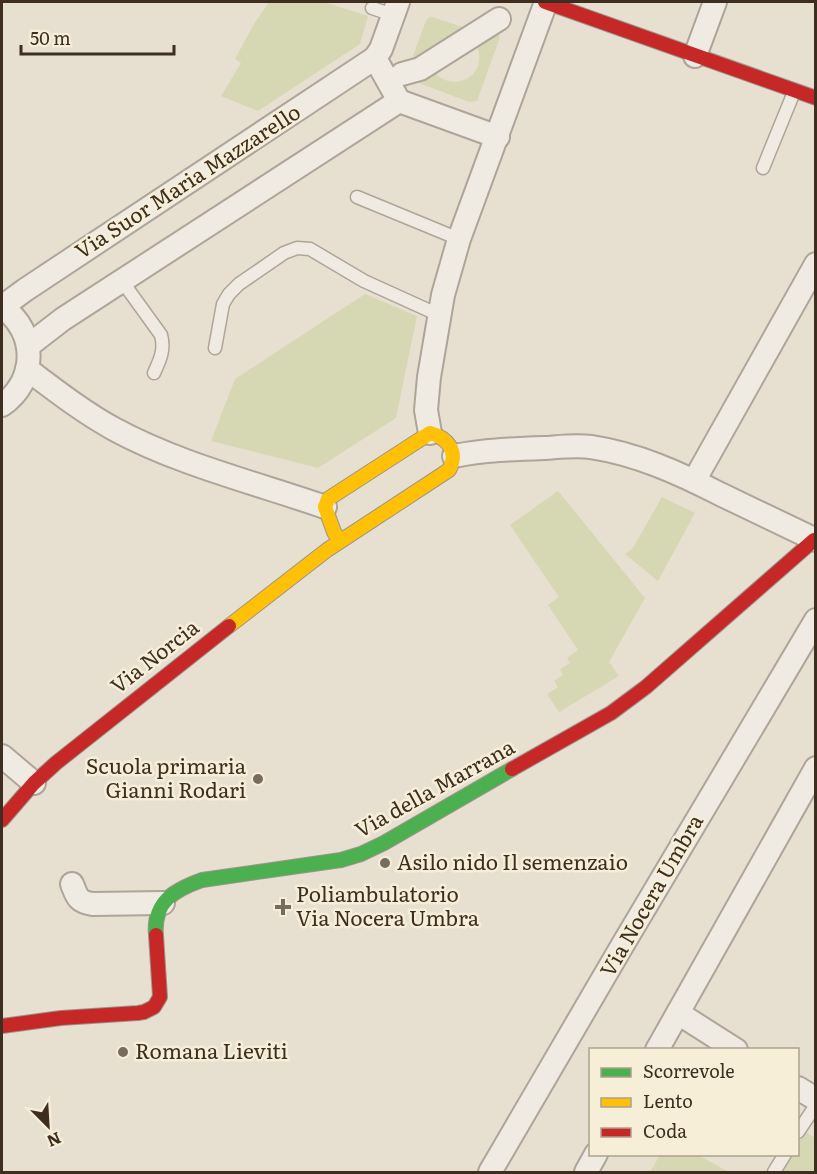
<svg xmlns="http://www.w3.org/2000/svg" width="817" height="1174" font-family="Literata,serif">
<rect width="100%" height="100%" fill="#e7e0d1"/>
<g fill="#d6d7b3">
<polygon points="269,2 324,2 368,16 360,44 258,111 221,96 241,63 235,59 254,24"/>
<polygon points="432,17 466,28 420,60 414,59 413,56 425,23 428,18"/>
<path d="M 497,33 L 500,36 L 499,40 L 477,101 L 469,102 L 419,83 L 418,79 L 433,70 C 445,89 476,84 479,61 C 480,54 478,48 475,42 Z"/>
<polygon points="365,294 417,316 396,418 318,468 211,441 235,379"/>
<polygon points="558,491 645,598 609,662 619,676 559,712 547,694 558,687 554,681 563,675 560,669 570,663 567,658 578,650 548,605 559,597 510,525"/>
<polygon points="662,497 695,513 658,581 625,554 633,548"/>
<polygon points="804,1131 815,1138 815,1172 781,1172 791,1155 798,1154 798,1143"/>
<polygon points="660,1155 698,1155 729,1172 650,1172"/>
</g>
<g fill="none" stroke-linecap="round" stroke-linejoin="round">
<g stroke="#ada599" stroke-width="15">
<g id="lane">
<polyline points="372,8 393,15"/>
<polyline points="763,168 794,92"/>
<polyline points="357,197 459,239"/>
<path d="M 122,281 L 161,335 C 165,350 160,360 154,373"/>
<polyline points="215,348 223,304 229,294 239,284 284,253 297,248 310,249 364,281 439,315"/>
<polyline points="798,1132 816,1105"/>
<polyline points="774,1172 785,1154"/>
</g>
</g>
<g stroke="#ada599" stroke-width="26">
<g id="street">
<polyline points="398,2 381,49 375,58 399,101 498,137"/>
<polyline points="695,56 715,2"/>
<polyline points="402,74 420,69 499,19"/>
<polyline points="2,307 25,290 375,58"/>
<path d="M 2,307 C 38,332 37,381 2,405"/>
<polyline points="28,346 63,319 399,101"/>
<path d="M 27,369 C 55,390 83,412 114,429 C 178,464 256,483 325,507"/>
<polyline points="430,433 426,410 429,377 443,295 459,239 546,2"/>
<path d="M 454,456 C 484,450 515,449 545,448 C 560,447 576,445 591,447 C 637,454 679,473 720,494 C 752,509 784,525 816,540"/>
<polyline points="694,481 816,264"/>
<polyline points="2,756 34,783"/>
<path d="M 72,884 C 77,897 78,902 93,904 L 163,903"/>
<polyline points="678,1013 736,1050"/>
<polyline points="657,1050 816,768"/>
<polyline points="798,1088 816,1099"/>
<polyline points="490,1172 622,946 816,620"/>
<polyline points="586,1172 596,1154"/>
</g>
</g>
<g stroke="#9c958a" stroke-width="16">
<path id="fast" d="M 156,935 C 153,902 174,890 202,880 L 341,860 L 361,854 L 384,843 L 512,769"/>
</g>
<g stroke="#9c958a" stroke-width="16">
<path id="slow" d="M 229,626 L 327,550 L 449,470 C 459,452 448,438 430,433 L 328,499 L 325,507 L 334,532 L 340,541"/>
</g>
<g stroke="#9c958a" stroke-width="16">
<g id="jam">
<polyline points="545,2 816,98"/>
<polyline points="512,769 611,713 646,687 814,540"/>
<polyline points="2,820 34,783 56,763 229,626"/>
<polyline points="2,1026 61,1018 138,1013 144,1012 154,1007 160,997 156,935"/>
</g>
</g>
<use href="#lane" stroke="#efebe3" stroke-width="12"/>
<use href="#street" stroke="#efebe3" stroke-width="22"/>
<use href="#fast" stroke="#4caf50" stroke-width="14"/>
<use href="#slow" stroke="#ffc107" stroke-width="14"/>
<use href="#jam" stroke="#c62828" stroke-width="14"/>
</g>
<g fill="#786c5e" stroke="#f7eed8" stroke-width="2">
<circle cx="258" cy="779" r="6"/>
<circle cx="385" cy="863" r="6"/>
<path d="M280 898h6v6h6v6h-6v6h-6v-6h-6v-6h6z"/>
<circle cx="123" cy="1052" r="6"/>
</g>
<g text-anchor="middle" stroke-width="5" stroke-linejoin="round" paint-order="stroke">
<g font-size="21" fill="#3d2e20" stroke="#f7eed8">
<text transform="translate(188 182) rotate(-33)" y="7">Via Suor Maria Mazzarello</text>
<text transform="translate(155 657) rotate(-38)" y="7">Via Norcia</text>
<text transform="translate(435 789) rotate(-29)" y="7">Via della Marrana</text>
<text transform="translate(652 896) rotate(-60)" y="7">Via Nocera Umbra</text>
</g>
<g font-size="21" fill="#3d2e20" stroke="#f7eed8" text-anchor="start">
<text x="246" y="774" text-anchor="end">Scuola primaria<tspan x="246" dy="24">Gianni Rodari</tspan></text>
<text x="397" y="870">Asilo nido Il semenzaio</text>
<text x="296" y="902">Poliambulatorio<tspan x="296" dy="24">Via Nocera Umbra</tspan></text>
<text x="135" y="1059">Romana Lieviti</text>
</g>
</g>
<rect width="817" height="1174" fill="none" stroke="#3d2e20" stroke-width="6"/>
<rect x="589" y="1048" width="210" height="108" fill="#f7eed8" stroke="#ada18e" stroke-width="1.5"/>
<rect x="601" y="1068" width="30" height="9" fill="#4caf50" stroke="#ada18e" stroke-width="1.5"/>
<text x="643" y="1078" font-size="18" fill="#3d2e20">Scorrevole</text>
<rect x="601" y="1098" width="30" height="9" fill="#ffc107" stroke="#ada18e" stroke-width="1.5"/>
<text x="643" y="1108" font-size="18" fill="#3d2e20">Lento</text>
<rect x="601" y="1128" width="30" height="9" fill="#c62828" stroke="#ada18e" stroke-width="1.5"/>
<text x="643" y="1138" font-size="18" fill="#3d2e20">Coda</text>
<g transform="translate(48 1126) rotate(156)" stroke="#f7eed8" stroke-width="4.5" paint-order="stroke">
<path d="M0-4.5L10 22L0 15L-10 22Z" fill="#3d2e20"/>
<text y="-9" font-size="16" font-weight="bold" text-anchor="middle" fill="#3d2e20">N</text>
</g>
<path d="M21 45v9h153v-9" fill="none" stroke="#3d2e20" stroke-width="3"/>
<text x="30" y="45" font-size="18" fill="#3d2e20" stroke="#f7eed8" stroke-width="4.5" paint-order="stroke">50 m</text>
</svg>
